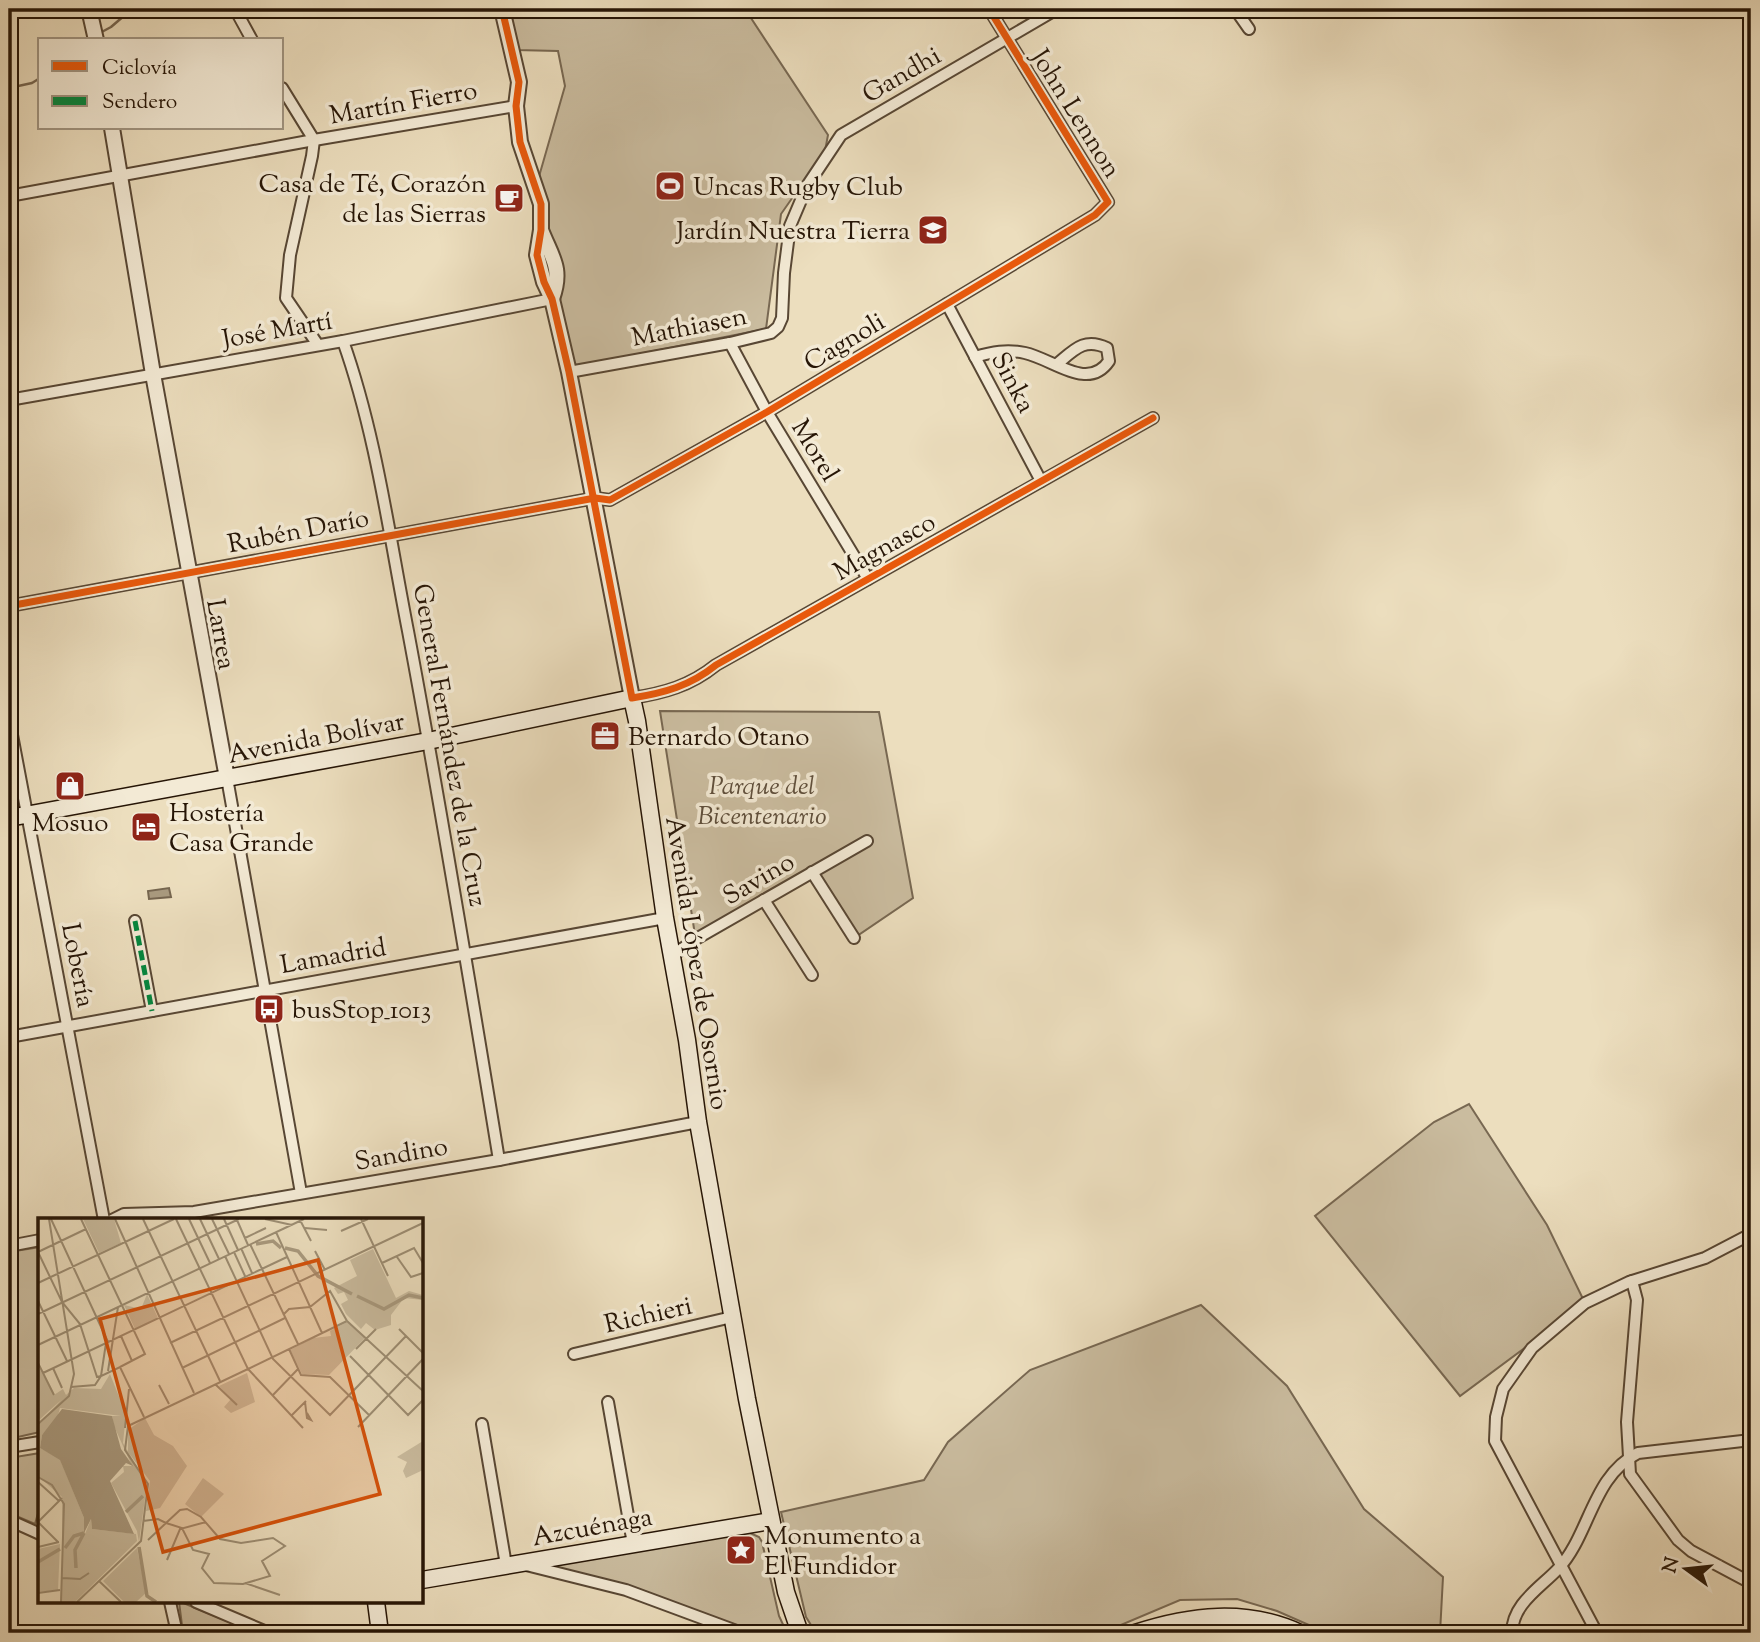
<svg xmlns="http://www.w3.org/2000/svg" width="1760" height="1642" font-family="'Sorts Mill Goudy',serif">
<rect width="100%" height="100%" fill="#ecdebe"/>
<filter id="stains"><feTurbulence type="fractalNoise" baseFrequency=".00286" numOctaves="4"/><feColorMatrix values="0 0 0 0 .2 0 0 0 0 .09 0 0 0 0 .02 0 0 0 .5 -.17"/></filter>
<radialGradient id="worn" r=".72"><stop offset=".6" stop-color="#630" stop-opacity="0"/><stop offset="1" stop-color="#630" stop-opacity=".3"/></radialGradient>
<g fill="#cabc9f" stroke="#786852" stroke-width="2">
<polygon points="507,9 745,9 828,135 825,151 781,214 766,329 578,366 575,364 563,340 549,237 538,180 565,86 558,51 516,50"/>
<polygon points="660,711 879,712 913,898 854,938 812,873 695,935"/>
<polygon points="1469,1104 1547,1225 1585,1303 1460,1396 1315,1216 1434,1122"/>
<polygon points="40,1247 40,1432 9,1439 9,1252"/>
<polygon points="1201,1305 1287,1386 1364,1509 1443,1577 1440,1633 1327,1633 1277,1611 1237,1599 1180,1600 1102,1633 816,1633 806,1617 781,1512 924,1480 948,1442 1030,1370"/>
<polygon points="40,1453 40,1506 35,1524 9,1513 9,1458"/>
<polygon points="748,1532 759,1537 762,1542 779,1616 787,1633 754,1633 712,1618 538,1566"/>
<polygon points="179,1602 181,1602 256,1633 183,1633"/>
<polygon points="1250,1622 1289,1633 1160,1633 1190,1623"/>
</g>
<polygon fill="#a99a7f" stroke="#75654f" stroke-width="2" points="169,888 171,897 149,899 148,891"/>
<g fill="none" stroke-linecap="round" stroke-linejoin="round">
<g stroke="#75654f" stroke-width="2.5">
<polyline points="98,34 111,27 132,9"/>
<polyline points="82,40 89,38"/>
<polyline points="9,88 32,83 40,78"/>
</g>
<g stroke="#584734" stroke-width="14">
<g id="minor">
<polyline points="235,9 252,40"/>
<polyline points="1235,9 1249,29"/>
<polyline points="282,88 314,140 312,156 290,255 286,298 318,345"/>
<polyline points="9,196 314,140 516,106"/>
<polyline points="947,304 1041,481"/>
<path d="M 343,341 C 376,434 389,534 408,631 C 441,807 470,983 499,1160"/>
<polyline points="730,343 767,412 868,579"/>
<path d="M 975,357 C 992,352 1007,349 1025,353 C 1053,359 1088,392 1109,361 L 1107,348 C 1084,337 1074,350 1056,365"/>
<polyline points="569,372 730,343 771,333 778,327 782,318 784,273 790,226 807,186 841,135 1057,9"/>
<polyline points="9,400 343,341 552,299"/>
<polyline points="9,606 595,498 610,500 767,412 1095,215 1108,202 989,9"/>
<path d="M 632,698 C 664,693 690,686 716,665 L 1153,418"/>
<polyline points="9,719 104,1220"/>
<polyline points="227,778 301,1193"/>
<polyline points="812,872 854,938"/>
<polyline points="764,900 812,975"/>
<polyline points="135,921 152,1011"/>
<polyline points="672,956 696,939 867,841"/>
<polyline points="9,1037 665,918"/>
<polyline points="112,1220 124,1214 194,1212 499,1160 698,1122"/>
<polyline points="9,1246 40,1240"/>
<polyline points="1632,1281 1637,1300 1627,1422 1630,1474 1678,1540 1691,1551 1751,1583"/>
<polyline points="574,1354 732,1317"/>
<polyline points="608,1402 633,1544"/>
<polyline points="482,1424 506,1565"/>
<polyline points="9,1447 40,1442"/>
<polyline points="9,1520 40,1534"/>
<polyline points="522,1564 626,1590 742,1633"/>
<polyline points="170,1602 177,1633"/>
<polyline points="196,1602 269,1633"/>
<polyline points="158,1633 176,1630"/>
<path d="M 1512,1633 C 1512,1604 1540,1588 1558,1569 C 1590,1535 1592,1476 1638,1453 L 1751,1440"/>
<polyline points="1597,1633 1495,1441 1496,1417 1503,1389 1532,1348 1585,1303 1629,1282 1705,1258 1751,1234"/>
</g>
</g>
<g stroke="#584734" stroke-width="18">
<g id="tertiary">
<polyline points="89,9 96,40"/>
<polyline points="502,9 519,82 516,106 520,142 541,204 541,230 537,255 544,282 552,299 569,372 632,698"/>
<polyline points="112,128 153,374 227,778"/>
<path d="M 541,230 C 552,258 563,268 552,299"/>
</g>
</g>
<g stroke="#261506" stroke-width="19">
<g id="secondary">
<polyline points="9,818 428,741 632,698 637,721 665,918 687,1040 698,1122 747,1399 786,1592 800,1633"/>
<polyline points="422,1580 770,1521"/>
<polyline points="376,1602 380,1633"/>
<path d="M 1135,1633 C 1190,1615 1246,1608 1300,1633"/>
</g>
</g>
<use href="#minor" stroke="#f3ead5" stroke-width="10"/>
<use href="#tertiary" stroke="#f3ead5" stroke-width="14"/>
<use href="#secondary" stroke="#f3ead5" stroke-width="16"/>
<polyline stroke="#00873e" stroke-width="5" stroke-dasharray="10 5" stroke-linecap="butt" points="135,921 152,1011"/>
<g stroke="#f3ead5" stroke-width="11">
<g id="cycleway">
<path d="M 502,9 L 519,82 L 516,106 L 520,142 L 541,204 L 541,230 L 537,255 L 544,282 L 552,299 L 569,372 L 632,698 C 664,693 690,686 716,665 L 1153,418"/>
<polyline points="9,606 595,498 610,500 767,412 1095,215 1108,202 989,9"/>
</g>
</g>
<use href="#cycleway" stroke="#e8590c" stroke-width="7"/>
</g>
<defs>
<g id="stadium-square" transform="scale(1.575)"><rect x="-9" y="-9" width="18" height="18" rx="4" fill="#8f2418" stroke="#f3ead5"/><path d="M0-5a6.5 5 0 1 0 0 10a6.5 5 0 1 0 0-10ZM-3.5-1.8h7v3.6h-7Z" fill="#fff"/></g>
<g id="cafe-square" transform="scale(1.575)"><rect x="-9" y="-9" width="18" height="18" rx="4" fill="#8f2418" stroke="#f3ead5"/><path d="M-5.5-4.5H6V0H3Q3 3.5 0 3.5H-2.5Q-5.5 3.5-5.5 0ZM3-3.2v2h1.7v-2ZM-6 4.5H4V6H-6Z" fill="#fff"/></g>
<g id="school-square" transform="scale(1.575)"><rect x="-9" y="-9" width="18" height="18" rx="4" fill="#8f2418" stroke="#f3ead5"/><path d="M0-5L7-2L0 1L-7-2ZM-4 1L0 2.5L4 1V4Q0 6-4 4Z" fill="#fff"/></g>
<g id="office-square" transform="scale(1.575)"><rect x="-9" y="-9" width="18" height="18" rx="4" fill="#8f2418" stroke="#f3ead5"/><path d="M-6-3h4V-5.5h4V-3h4V5H-6ZM-1-4.5V-3h2v-1.5ZM-6 0V1H6V0Z" fill="#fff"/></g>
<g id="shop-square" transform="scale(1.575)"><rect x="-9" y="-9" width="18" height="18" rx="4" fill="#8f2418" stroke="#f3ead5"/><path d="M-5-2.5h2.3a2.7 3.5 0 0 1 5.4 0H5L5.5 6h-11ZM-1.5-2.5h3a1.5 2.3 0 0 0-3 0Z" fill="#fff"/></g>
<g id="hotel-square" transform="scale(1.575)"><rect x="-9" y="-9" width="18" height="18" rx="4" fill="#8f2418" stroke="#f3ead5"/><path d="M-6-4.5h1.5V1H6V5H4.5V3h-9V5H-6ZM-4 0a1.8 1.8 0 1 1 3.6 0ZM.5 0V-2.5h3Q6-2.5 6 0Z" fill="#fff"/></g>
<g id="bus-square" transform="scale(1.575)"><rect x="-9" y="-9" width="18" height="18" rx="4" fill="#8f2418" stroke="#f3ead5"/><path d="M-5-6H5V4H4V6H2V4H-2V6H-4V4H-5ZM-3.5-4V0h7V-4ZM-3.5 1.2v1.5H-2V1.2ZM2 1.2v1.5H3.5V1.2Z" fill="#fff"/></g>
<g id="sight-square" transform="scale(1.575)"><rect x="-9" y="-9" width="18" height="18" rx="4" fill="#8f2418" stroke="#f3ead5"/><path d="M0-6L1.8-2.2L6-1.7L2.9 1.2L3.7 5.4L0 3.3L-3.7 5.4L-2.9 1.2L-6-1.7L-1.8-2.2Z" fill="#fff"/></g>
</defs>
<g fill-rule="evenodd">
<use href="#stadium-square" x="670" y="186"/>
<use href="#cafe-square" x="509" y="198"/>
<use href="#school-square" x="933" y="230"/>
<use href="#office-square" x="605" y="736"/>
<use href="#shop-square" x="70" y="786"/>
<use href="#hotel-square" x="146" y="827"/>
<use href="#bus-square" x="269" y="1009"/>
<use href="#sight-square" x="741" y="1550"/>
</g>
<g text-anchor="middle" stroke-width="7" stroke-linejoin="round" paint-order="stroke">
<g font-size="26" fill="#261506" stroke="#f3ead5">
<text transform="translate(901 74) rotate(-30)" y="9">Gandhi</text>
<text transform="translate(403 102) rotate(-10)" y="9">Martín Fierro</text>
<text transform="translate(1077 113) rotate(58)" y="9">John Lennon</text>
<text transform="translate(689 326) rotate(-11)" y="9">Mathiasen</text>
<text transform="translate(277 329) rotate(-10)" y="9">José Martí</text>
<text transform="translate(844 341) rotate(-31)" y="9">Cagnoli</text>
<text transform="translate(1014 382) rotate(62)" y="9">Sinka</text>
<text transform="translate(816 450) rotate(59)" y="9">Morel</text>
<text transform="translate(298 530) rotate(-11)" y="9">Rubén Darío</text>
<text transform="translate(884 546) rotate(-29)" y="9">Magnasco</text>
<text transform="translate(222 634) rotate(80)" y="9">Larrea</text>
<text transform="translate(316 737) rotate(-11)" y="9">Avenida Bolívar</text>
<text transform="translate(451 745) rotate(80)" y="9">General Fernández de la Cruz</text>
<text transform="translate(758 878) rotate(-30)" y="9">Savino</text>
<text transform="translate(333 955) rotate(-10)" y="9">Lamadrid</text>
<text transform="translate(698 963) rotate(81)" y="9">Avenida López de Osornio</text>
<text transform="translate(79 965) rotate(79)" y="9">Lobería</text>
<text transform="translate(401 1153) rotate(-10)" y="9">Sandino</text>
<text transform="translate(648 1314) rotate(-13)" y="9">Richieri</text>
<text transform="translate(592 1526) rotate(-10)" y="9">Azcuénaga</text>
</g>
<g font-size="26" fill="#261506" stroke="#f3ead5" text-anchor="start">
<text x="486" y="192" text-anchor="end">Casa de Té, Corazón<tspan x="486" dy="30">de las Sierras</tspan></text>
<text x="693" y="195">Uncas Rugby Club</text>
<text x="910" y="239" text-anchor="end">Jardín Nuestra Tierra</text>
<text x="628" y="745">Bernardo Otano</text>
<text x="169" y="821">Hostería<tspan x="169" dy="30">Casa Grande</tspan></text>
<text x="70" y="831" text-anchor="middle">Mosuo</text>
<text x="292" y="1018">busStop_1013</text>
<text x="764" y="1544">Monumento a<tspan x="764" dy="30">El Fundidor</tspan></text>
</g>
<g font-size="26" font-style="italic" fill="#5f4f3c" stroke="#f3ead5">
<text x="762" y="794">Parque del<tspan x="762" dy="30">Bicentenario</tspan></text>
</g>
</g>
<g transform="translate(38 1218)">
<rect width="385" height="385" fill="#ecdebe"/>
<path d="M 45,1 L 76,1 L 83,25 L 61,35 ZM 335,31 L 358,80 L 371,73 L 385,77 L 385,82 L 366,80 L 353,97 L 353,107 L 337,112 L 328,105 L 323,111 L 308,96 L 303,86 L 310,82 L 306,74 L 300,76 L 296,70 L 319,58 L 312,42 ZM 109,76 L 120,100 L 97,111 L 86,87 L 103,91 ZM 309,104 L 328,119 L 291,157 L 264,156 L 252,132 L 275,120 L 293,118 L 292,113 ZM 0,148 L 16,177 L 25,171 L 28,177 L 36,170 L 63,171 L 72,156 L 88,196 L 85,225 L 109,266 L 101,324 L 99,313 L 73,265 L 86,254 L 85,248 L 94,248 L 76,208 L 74,198 L 83,198 L 22,190 L 18,204 L 4,217 L 2,230 L 22,241 L 46,300 L 47,316 L 53,301 L 54,311 L 98,316 L 99,323 L 37,384 L 24,384 L 24,279 L 0,258 L 0,207 L 23,182 L 0,203 ZM 209,155 L 217,184 L 193,195 L 186,189 L 193,181 L 181,168 ZM 107,200 L 116,217 L 135,228 L 149,248 L 122,290 L 108,293 L 112,263 L 90,234 L 90,212 ZM 385,223 L 385,252 L 368,260 L 365,253 L 369,244 L 359,239 ZM 165,260 L 186,276 L 163,299 L 147,286 ZM 22,326 L 20,372 L 0,374 L 0,331 ZM 99,330 L 108,375 L 98,384 L 86,384 L 65,363 Z" fill="#cabc9f"/>
<path d="M 24,191 L 74,198 L 83,231 L 95,248 L 88,245 L 72,263 L 96,316 L 54,311 L 53,301 L 46,315 L 46,300 L 22,242 L 2,230 L 4,217 Z" fill="#a99a7f"/>
<path fill="none" stroke="#a99a7f" stroke-width="3.5" d="M 218,26 L 235,23 L 243,30M 247,30 L 260,33 L 280,58 L 314,76M 319,78 L 346,91 L 371,77 L 385,80M 88,294 L 105,278M 101,329 L 109,378 L 118,384M 27,330 L 36,318 L 46,315M 0,344 L 22,331M 38,350 L 37,332 L 46,315"/>
<path fill="none" stroke="#9d8e74" stroke-width="2" d="M 13,1 L 70,124M 43,1 L 107,136 L 82,149M 77,1 L 156,175M 105,1 L 182,163M 151,1 L 172,45M 162,1 L 181,41M 174,1 L 191,36M 186,1 L 200,32M 227,1 L 254,7M 323,1 L 350,58M 199,2 L 210,27M 262,2 L 273,23M 267,10 L 289,12M 303,13 L 330,1M 238,14 L 284,115M 207,20 L 228,10M 212,26 L 260,126M 203,30 L 214,55M 277,33 L 287,52M 0,34 L 24,84 L 42,106 L 59,159 L 63,158 L 68,125M 0,34 L 48,11M 196,34 L 207,58M 187,38 L 235,141 L 292,197 L 368,118M 359,39 L 373,59 L 385,55M 344,45 L 376,30 L 385,45M 0,65 L 136,1M 0,83 L 29,143M 0,96 L 201,1M 245,97 L 251,91 L 272,89 L 292,73 L 309,103M 309,103 L 385,173M 361,111 L 385,135M 83,118 L 94,143M 132,125 L 385,5M 0,127 L 266,1M 251,131 L 263,157 L 292,159 L 331,197M 318,131 L 338,111M 312,138 L 370,197 L 385,182M 0,145 L 16,177M 15,150 L 24,170M 144,150 L 247,100M 70,153 L 80,89M 5,155 L 249,39M 177,166 L 199,187M 121,167 L 131,186M 33,169 L 57,167 L 63,158 L 82,149 L 106,199M 234,178 L 260,151M 267,184 L 269,200 L 273,202 L 269,195M 253,198 L 268,183M 0,206 L 31,178 L 36,156 L 11,1M 320,209 L 385,141M 87,210 L 91,171M 265,210 L 210,151 L 309,103M 0,259 L 14,267 L 26,286 L 23,384M 0,264 L 21,283M 105,303 L 120,301 L 128,305 L 144,310 L 155,332 L 171,336 L 164,350 L 176,365 L 205,366 L 232,358 L 224,343 L 247,328 L 235,320 L 203,325 L 182,321 L 163,299 L 149,291 L 142,292 L 128,305 L 110,322M 0,304 L 24,280M 0,304 L 20,324M 0,329 L 21,324M 129,342 L 142,311 L 168,304M 24,360 L 42,361 L 51,355M 61,363 L 83,384M 207,365 L 242,377M 0,375 L 22,372M 39,384 L 103,323 L 110,266 L 87,232 L 90,208 L 210,151 L 138,1"/>
<path fill="#d5520b" fill-opacity="0.15" stroke="#d5520b" stroke-width="3.5" d="M 280,42 L 342,276 L 125,334 L 62,101 Z"/>
<rect width="385" height="385" fill="none" stroke="#261506" stroke-width="3.5"/>
</g>
<rect width="1760" height="1642" fill="none" stroke="#ecdebe" stroke-width="35"/>
<rect x="10" y="10" width="1739" height="1621" fill="none" stroke="#261506" stroke-width="3.5"/>
<rect x="18" y="18" width="1725" height="1607" fill="none" stroke="#261506" stroke-width="2"/>
<rect x="38" y="38" width="245" height="91" fill="#f3ead5" stroke="#a19582" stroke-width="2"/>
<rect x="52" y="61" width="35" height="10" fill="#e8590c" stroke="#a19582" stroke-width="2"/>
<text x="102" y="74" font-size="21" fill="#261506">Ciclovía</text>
<rect x="52" y="96" width="35" height="10" fill="#00873e" stroke="#a19582" stroke-width="2"/>
<text x="102" y="108" font-size="21" fill="#261506">Sendero</text>
<g transform="translate(1686 1569) rotate(285)" stroke="#f3ead5" stroke-width="5" paint-order="stroke">
<path d="M0-5L12 26L0 18L-12 26Z" fill="#261506"/>
<text y="-10" font-size="19" font-weight="bold" text-anchor="middle" fill="#261506">N</text>
</g>
<rect width="100%" height="100%" filter="url(#stains)"/>
<rect width="100%" height="100%" fill="url(#worn)"/>
</svg>
